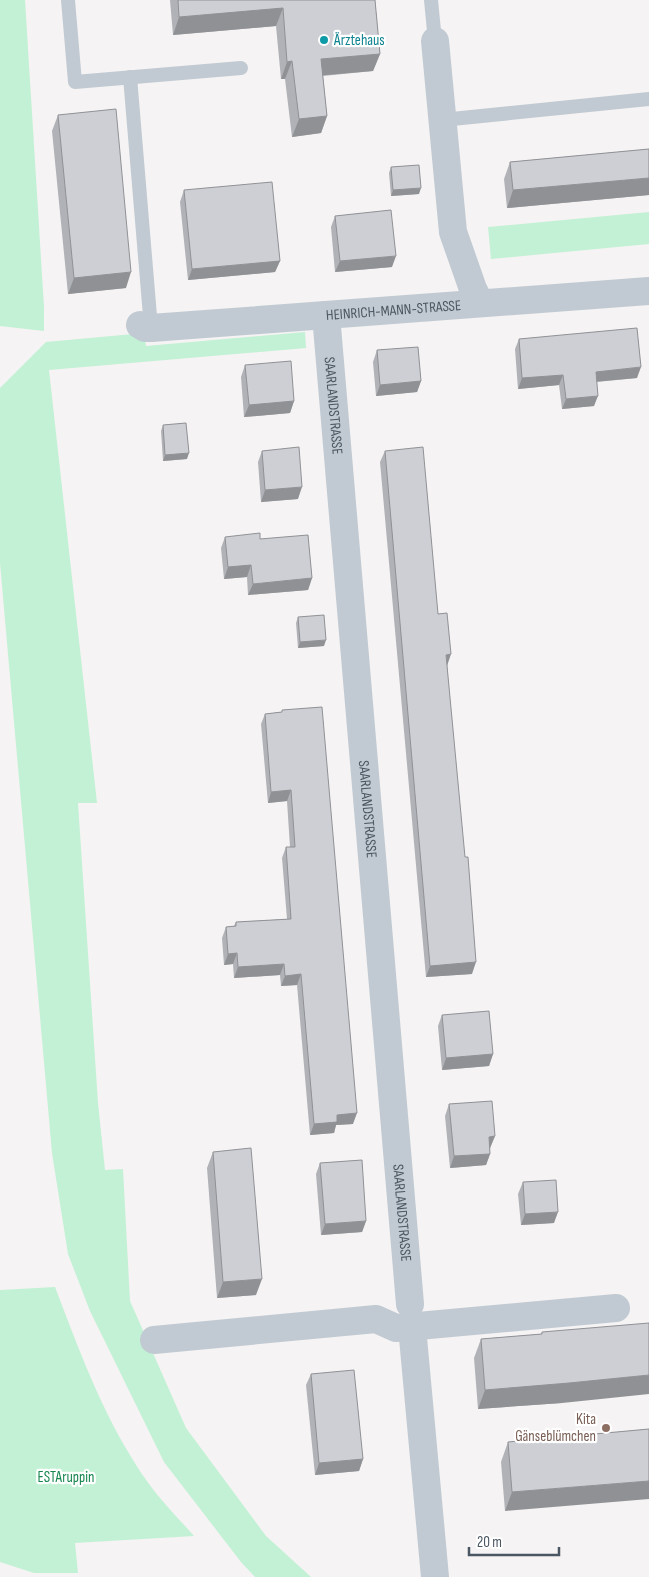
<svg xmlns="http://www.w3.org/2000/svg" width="649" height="1577" font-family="'Sofia Sans Condensed',sans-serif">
<rect width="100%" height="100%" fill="#f5f3f3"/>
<g fill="#c3f1d5">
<polygon points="0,0 25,0 44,307 44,331 0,326"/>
<polygon points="649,212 649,244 491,259 488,227"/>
<polygon points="305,332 306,348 49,370 97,803 78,803 98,1103 105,1170 123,1169 130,1301 186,1428 266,1536 311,1577 255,1577 241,1562 164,1462 90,1311 68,1254 52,1153 0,563 0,388 46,342 144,333 146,346"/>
<path d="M 55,1287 C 81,1355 106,1424 149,1484 C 162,1502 179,1519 194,1536 L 75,1543 L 78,1573 L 34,1573 L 0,1562 L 0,1290 Z"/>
</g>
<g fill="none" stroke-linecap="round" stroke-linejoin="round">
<g stroke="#c1cad2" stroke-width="14">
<polyline points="68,0 75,82 241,68"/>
<polyline points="431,0 435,41"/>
<polyline points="130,77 151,328"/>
<polyline points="442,120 649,99"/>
</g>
<g stroke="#c1cad2" stroke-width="28">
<polyline points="435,41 453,232 473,289 480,303"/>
<path id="s1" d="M 326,315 L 410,1304"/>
<path id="s2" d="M 140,325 L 145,328 L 151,328 L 649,291"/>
<polyline points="412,1327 435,1577"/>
<polyline points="154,1340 376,1319 396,1328 616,1308"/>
</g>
</g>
<g fill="#b0b2b7">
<polygon points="170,0 378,0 375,0 380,54 373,71 323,76 327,116 321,133 292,137 285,79 281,79 276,26 173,35"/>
<polygon points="58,115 126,288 68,294 52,131"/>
<polygon points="649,149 649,195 507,208 504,179 510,162"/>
<polygon points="391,167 419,194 391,196 389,173"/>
<polygon points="184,190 280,261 275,272 188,280 180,202"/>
<polygon points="335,216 392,267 335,272 331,227"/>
<polygon points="519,339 637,378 597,382 594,406 562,409 559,385 518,389 515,349"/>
<polygon points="377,350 421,381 417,392 376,396 373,362"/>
<polygon points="245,365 294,401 290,413 244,417 241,377"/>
<polygon points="163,425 187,459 163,461 161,431"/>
<polygon points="262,451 298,499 261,502 258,462"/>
<polygon points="385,451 438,614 447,665 472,974 426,977 380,462"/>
<polygon points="225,537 260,539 312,578 308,590 248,595 247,577 224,579 221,548"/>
<polygon points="298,617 324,646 298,648 296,623"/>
<polygon points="282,710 353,1124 336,1125 334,1133 310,1135 297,985 281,986 280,975 234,978 233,964 224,965 222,938 226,927 234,926 236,922 287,919 282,858 286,847 290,847 287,801 268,803 261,724 265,714 282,712"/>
<polygon points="442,1015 493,1054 489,1066 442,1070 438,1026"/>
<polygon points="449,1104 495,1136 490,1148 490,1154 486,1165 450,1168 445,1116"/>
<polygon points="213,1152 256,1295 217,1298 207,1168"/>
<polygon points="320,1163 366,1221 362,1232 321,1235 316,1174"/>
<polygon points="523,1182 554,1223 521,1225 518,1194"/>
<polygon points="542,1332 562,1403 478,1409 474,1358 481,1339 541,1334"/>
<polygon points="311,1374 363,1459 359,1471 315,1475 306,1385"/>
<polygon points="649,1429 505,1511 501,1462 508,1442"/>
</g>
<g fill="#909195">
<polygon points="283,8 276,26 173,35 179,17"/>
<polygon points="380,54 373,71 314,76 321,59"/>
<polygon points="292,61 285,79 281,79 287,62"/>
<polygon points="327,116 321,133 292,137 299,119"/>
<polygon points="649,178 649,195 507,208 513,190"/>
<polygon points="421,188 419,194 391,196 393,190"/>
<polygon points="396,256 392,267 335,272 340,261"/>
<polygon points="280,261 275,272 188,280 192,269"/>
<polygon points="131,272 126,288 68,294 74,278"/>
<polygon points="641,367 637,378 592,382 596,372"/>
<polygon points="563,375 559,385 518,389 522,378"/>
<polygon points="421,381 417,392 376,396 380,385"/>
<polygon points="598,396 594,406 562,409 566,399"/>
<polygon points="294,401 290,413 244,417 249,405"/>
<polygon points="189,453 187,459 163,461 165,455"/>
<polygon points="302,487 298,499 261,502 265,490"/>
<polygon points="251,565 247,577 224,579 228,567"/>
<polygon points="312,578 308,590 248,595 253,584"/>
<polygon points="326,640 324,646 298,648 300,642"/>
<polygon points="451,654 447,666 446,655"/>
<polygon points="291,790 287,801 268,803 271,792"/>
<polygon points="237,953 233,964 224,965 228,954"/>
<polygon points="476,962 472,974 426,977 430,966"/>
<polygon points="284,964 280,975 234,978 238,967"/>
<polygon points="301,974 297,985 281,986 285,976"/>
<polygon points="493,1054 489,1066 442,1070 446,1058"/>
<polygon points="357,1113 353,1124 336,1125 334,1133 310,1135 314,1124 337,1115"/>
<polygon points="495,1136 490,1148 485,1148 489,1137"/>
<polygon points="490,1154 486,1165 450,1168 454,1156"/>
<polygon points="558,1212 554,1223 521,1225 525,1214"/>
<polygon points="366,1221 362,1232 321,1235 325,1224"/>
<polygon points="262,1279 256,1295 217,1298 223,1282"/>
<polygon points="649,1375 649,1394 562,1403 478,1409 485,1390"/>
<polygon points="363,1459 359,1471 315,1475 319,1463"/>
<polygon points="649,1481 649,1499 505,1511 512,1492"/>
</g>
<g fill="#cdcfd5" stroke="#909195">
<polygon points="178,0 375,0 380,54 321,59 327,116 299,119 292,61 287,62 283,8 179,17"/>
<polygon points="116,109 131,272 74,278 58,115"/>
<polygon points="649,149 649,178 513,190 510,162"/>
<polygon points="419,165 421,188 393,190 391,167"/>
<polygon points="272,182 280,261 192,269 184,190"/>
<polygon points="391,210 396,256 340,261 335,216"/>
<polygon points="637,328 641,367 596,372 598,396 566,399 563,375 522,378 519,339"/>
<polygon points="418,347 421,381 380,385 377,350"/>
<polygon points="291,361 294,401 249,405 245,365"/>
<polygon points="186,423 189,453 165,455 163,425"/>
<polygon points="299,447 302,487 265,490 262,451"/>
<polygon points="423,447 438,614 447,613 451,654 446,655 465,857 468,857 476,962 430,966 385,451"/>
<polygon points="260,533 260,539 308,535 312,578 253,584 251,565 228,567 225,537"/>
<polygon points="324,615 326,640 300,642 298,617"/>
<polygon points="322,707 357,1113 337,1115 337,1122 314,1124 301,974 285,976 284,964 238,967 237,953 228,954 226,927 236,926 236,922 291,919 286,847 295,847 291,790 271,792 265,714 282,712 282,710"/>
<polygon points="489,1011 493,1054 446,1058 442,1015"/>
<polygon points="492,1101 495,1136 489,1137 490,1154 454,1156 449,1104"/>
<polygon points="251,1148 262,1279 223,1282 213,1152"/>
<polygon points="362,1160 366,1221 325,1224 320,1163"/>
<polygon points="556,1180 558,1212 525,1214 523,1182"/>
<polygon points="649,1323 649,1375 569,1383 485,1390 481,1339 542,1334 542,1332"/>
<polygon points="354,1370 363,1459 319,1463 311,1374"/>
<polygon points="649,1429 649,1481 512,1492 508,1442"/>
</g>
<circle fill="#0f9aa8" stroke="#fff" stroke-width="2" cx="324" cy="40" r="5"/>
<circle fill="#8d6e63" stroke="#fff" stroke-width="2" cx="606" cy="1428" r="5"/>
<g text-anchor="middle" stroke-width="4.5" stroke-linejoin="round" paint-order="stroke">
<g font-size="15" fill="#0d838f" stroke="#fff" text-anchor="start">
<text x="334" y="45">Ärztehaus</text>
</g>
<g font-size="15" fill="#4a5661" stroke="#fff">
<text dy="5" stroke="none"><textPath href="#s2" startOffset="255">HEINRICH-MANN-STRASSE</textPath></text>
<text dy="5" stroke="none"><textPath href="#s1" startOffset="91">SAARLANDSTRASSE</textPath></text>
<text dy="5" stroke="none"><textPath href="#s1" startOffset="496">SAARLANDSTRASSE</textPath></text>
<text dy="5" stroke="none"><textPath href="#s1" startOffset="901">SAARLANDSTRASSE</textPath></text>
</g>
<g font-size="15" fill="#785e54" stroke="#fff" text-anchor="end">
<text x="596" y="1424">Kita<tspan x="596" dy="17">Gänseblümchen</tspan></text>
</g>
<g font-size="15" fill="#17864f" stroke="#fff">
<text x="66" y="1482">ESTAruppin</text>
</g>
</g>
<path d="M469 1547v8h90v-8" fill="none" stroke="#4a5661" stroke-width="2.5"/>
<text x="477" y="1547" font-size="15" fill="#4a5661" stroke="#ffffff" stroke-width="4" paint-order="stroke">20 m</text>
</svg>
